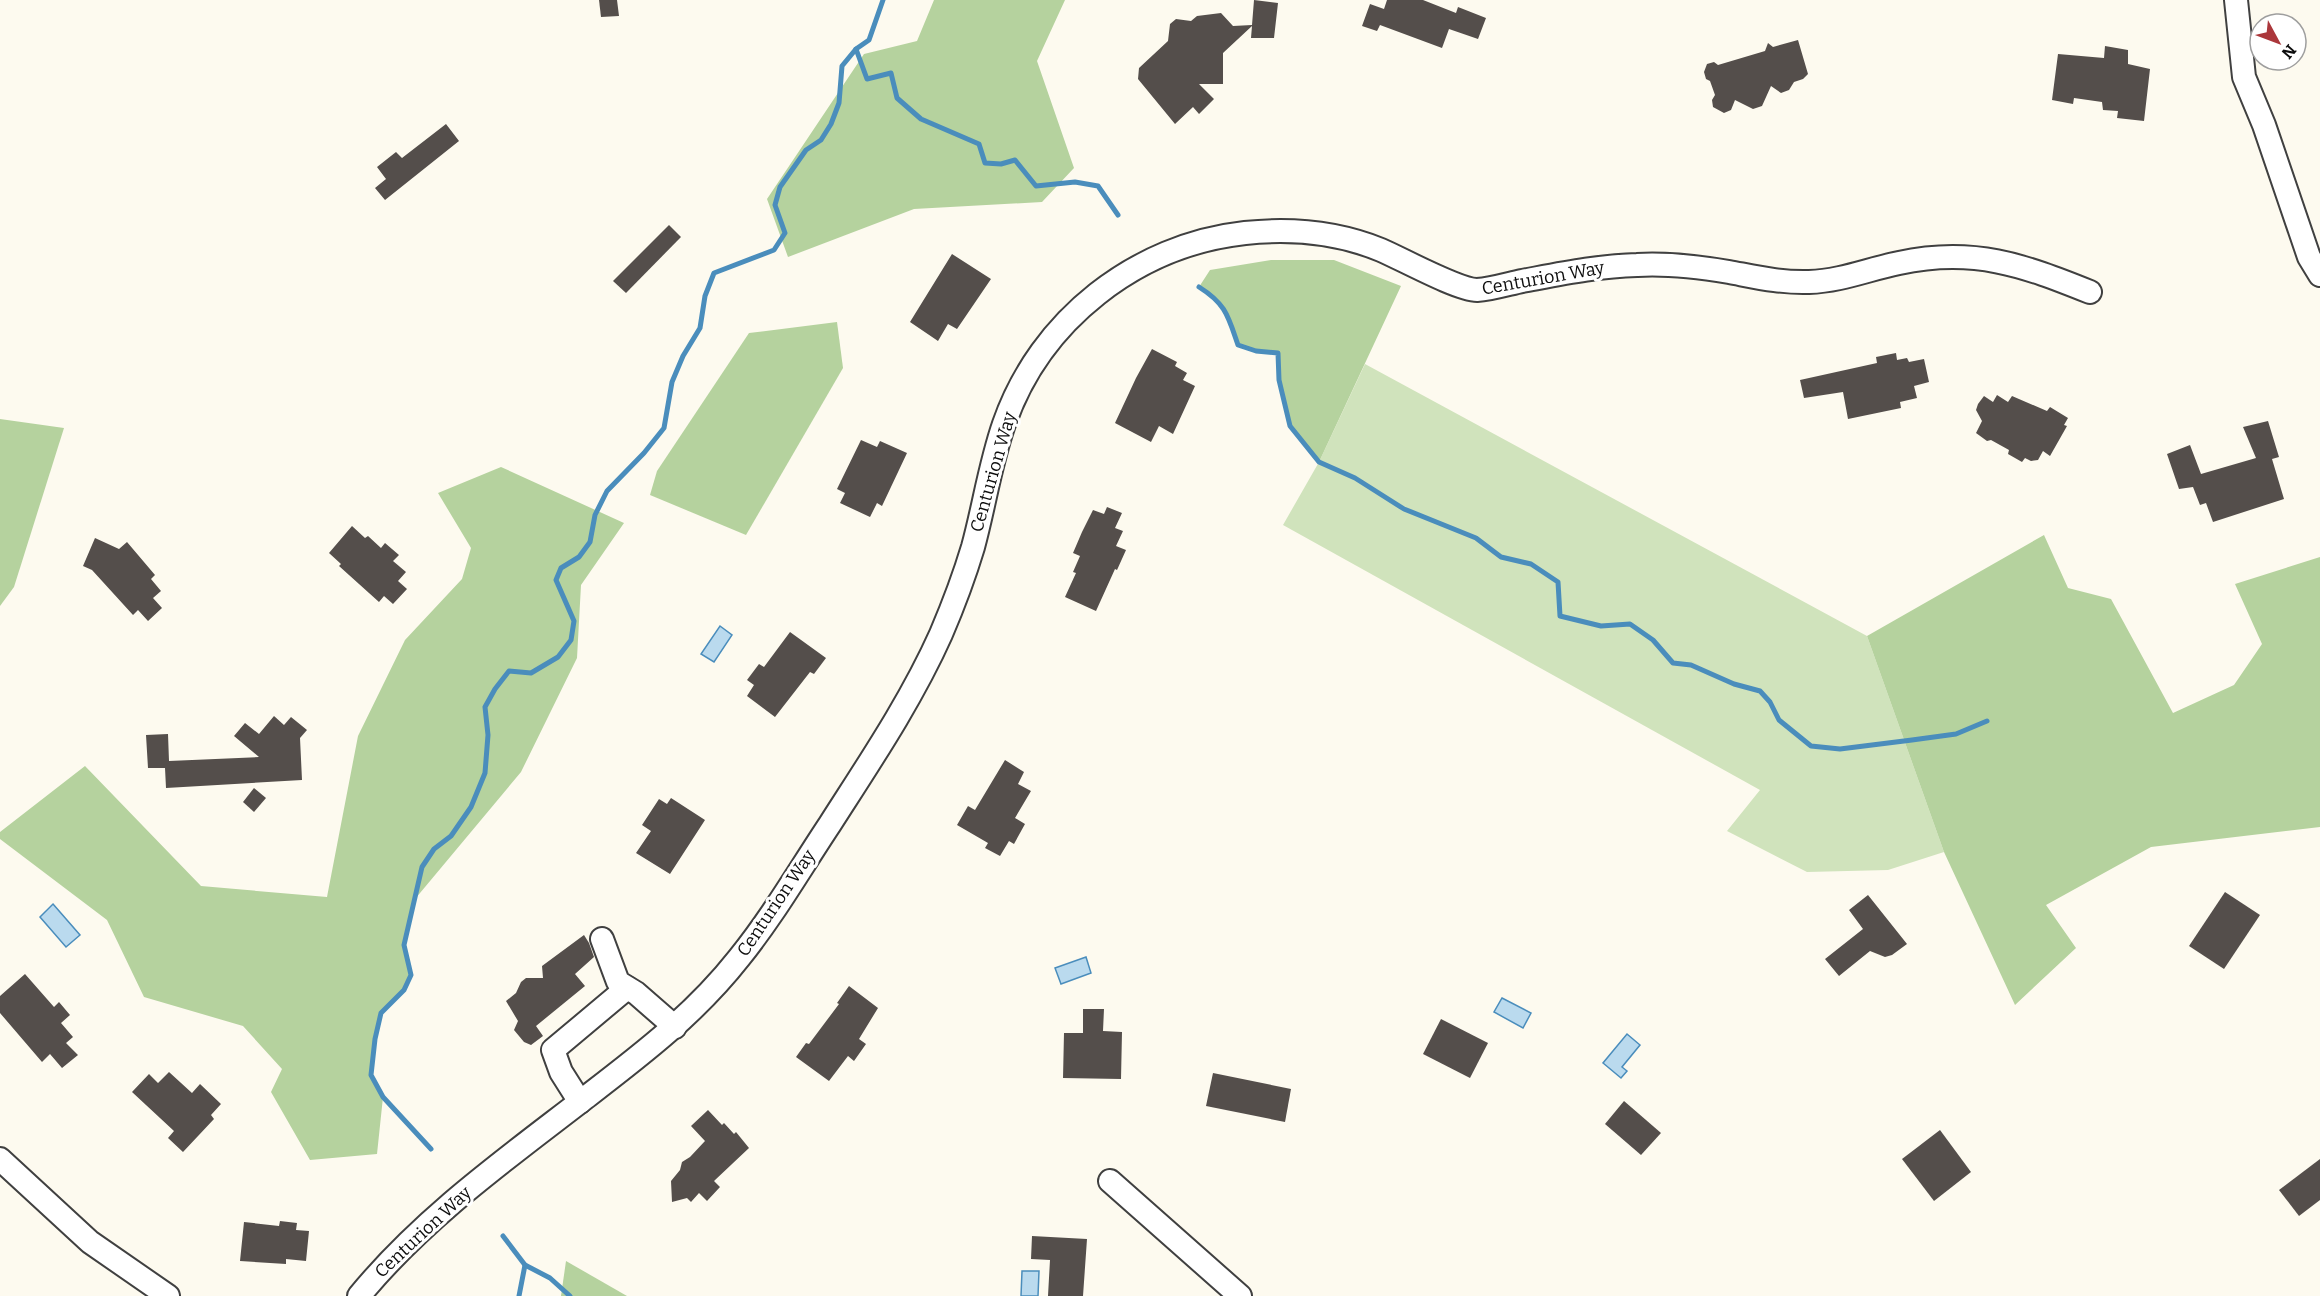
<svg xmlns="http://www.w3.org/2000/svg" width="2320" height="1296" font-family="Bitter,serif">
<rect width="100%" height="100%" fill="#fdfaef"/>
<polygon fill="#d0e3bc" points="1365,364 1867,636 1944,852 1888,870 1807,872 1727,831 1760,790 1283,525 1319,462"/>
<g fill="#b5d29e">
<polygon points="934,0 1065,0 1037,61 1074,168 1042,202 914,209 788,257 767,199 864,54 917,41"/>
<path d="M 1271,260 L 1334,260 L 1401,286 L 1319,462 L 1290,426 L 1279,380 L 1278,353 L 1256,351 L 1238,345 C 1228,316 1226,304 1199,287 L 1210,270 Z"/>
<polygon points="837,322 843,368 746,535 650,495 657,471 749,333"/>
<polygon points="0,419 64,428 14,587 0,606"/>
<polygon points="501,467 624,523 581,585 577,658 521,772 415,899 404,945 411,975 404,990 381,1013 375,1039 371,1075 383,1097 377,1154 310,1160 271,1092 282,1069 243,1026 144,997 107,920 0,839 0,832 85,766 201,886 327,897 358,736 405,640 462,579 471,548 438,493"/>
<polygon points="2044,535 2068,588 2111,599 2173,713 2234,685 2262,644 2235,584 2320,557 2320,827 2151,847 2046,905 2076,948 2015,1005 1944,852 1867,636"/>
<polygon points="566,1261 627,1296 561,1296"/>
</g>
<g fill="#badaee" stroke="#4a8dbc" stroke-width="1.5">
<polygon points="720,626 732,635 714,662 701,654"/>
<polygon points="53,904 80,935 66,947 40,917"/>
<polygon points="1086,957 1091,973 1061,984 1055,968"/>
<polygon points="1502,998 1531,1013 1523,1028 1494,1012"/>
<polygon points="1627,1034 1640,1045 1622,1067 1627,1071 1621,1078 1603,1063"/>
<polygon points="1022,1271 1039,1271 1038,1296 1021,1296"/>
</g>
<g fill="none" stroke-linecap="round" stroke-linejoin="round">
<g stroke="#4a8dbc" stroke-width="5">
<polyline points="856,49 867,79 891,73 897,98 921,119 979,144 985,163 1001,164 1015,160 1036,186 1075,182 1098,186 1118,215"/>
<path d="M 1199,287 C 1226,304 1228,316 1238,345 L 1256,351 L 1278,353 L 1279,380 L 1290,426 L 1319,462 L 1355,478 L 1404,509 L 1476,538 L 1501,557 L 1531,564 L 1558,582 L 1560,616 L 1601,626 L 1630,624 L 1653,640 L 1673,663 L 1691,665 L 1734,684 L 1760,691 L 1770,702 L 1779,720 L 1811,746 L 1840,749 L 1912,740 L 1956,734 L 1987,721"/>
<polyline points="431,1149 383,1097 371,1075 375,1039 381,1013 404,990 411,975 404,945 422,867 434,849 451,836 471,807 485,773 488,735 485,707 495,689 509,671 531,673 558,657 571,640 574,621 556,580 561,568 579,557 590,542 595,515 607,491 644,453 664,428 672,382 683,356 700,328 705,296 714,273 774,250 785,233 775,205 780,187 806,150 821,140 831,124 839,103 842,66 856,49 869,40 883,0"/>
<polyline points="503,1236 525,1265 550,1278 570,1296"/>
<polyline points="519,1296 525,1265"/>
</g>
</g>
<g fill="#544e4b">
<polygon points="599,0 617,0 619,16 601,17"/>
<polygon points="1254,0 1278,3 1274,38 1251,38 1252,26 1223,53 1223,84 1199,84 1214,99 1199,114 1193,107 1175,124 1138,79 1139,68 1168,41 1170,24 1176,19 1191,21 1197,16 1221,13 1233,26 1252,25"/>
<polygon points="1387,0 1423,0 1456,13 1458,7 1486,18 1478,39 1449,29 1442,48 1380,25 1377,31 1362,26 1370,4 1384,9"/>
<polygon points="1798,40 1808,74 1803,79 1794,82 1789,90 1781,93 1771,86 1762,106 1753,109 1735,100 1731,110 1724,113 1713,107 1712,100 1715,95 1710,81 1706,79 1704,72 1707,64 1714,62 1718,65 1765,51 1768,43 1773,47"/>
<polygon points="2105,46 2128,50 2128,64 2150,69 2144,121 2117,118 2118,111 2103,110 2102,102 2074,98 2073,104 2052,100 2058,54 2104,58"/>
<polygon points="446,124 459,141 385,200 375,188 386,179 377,167 396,152 402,158"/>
<polygon points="669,225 681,237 626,293 613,281"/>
<polygon points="952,254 991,279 957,329 948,324 938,341 910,322"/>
<polygon points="1152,349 1177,362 1175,366 1187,373 1183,380 1195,386 1173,434 1159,426 1151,442 1115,423 1136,378"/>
<polygon points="1896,353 1897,360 1907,358 1909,362 1924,359 1929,382 1914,386 1917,398 1900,402 1901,408 1848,419 1843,392 1804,398 1800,380 1877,363 1876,357"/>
<polygon points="1997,395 2008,402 2012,396 2047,411 2050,407 2068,418 2064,425 2067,426 2050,456 2043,451 2038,460 2031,461 2025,458 2022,462 2008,454 2009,450 1991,440 1987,441 1976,433 1982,421 1976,410 1978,404 1984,396 1993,402"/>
<polygon points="2268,421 2279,457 2272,459 2284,499 2213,522 2206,503 2200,505 2193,487 2179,489 2167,454 2190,445 2201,474 2256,458 2243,427"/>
<polygon points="861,440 877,447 880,441 907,453 882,506 877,503 870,517 840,503 845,493 837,489"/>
<polygon points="1107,507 1122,513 1115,528 1123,531 1116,546 1126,550 1117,570 1115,569 1096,611 1065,597 1076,573 1073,572 1080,556 1073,553 1082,532 1093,510 1104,514"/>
<polygon points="352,526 365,538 368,536 381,548 385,543 399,555 393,561 406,572 398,581 407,589 393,604 384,596 379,602 339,566 341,564 329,553"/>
<polygon points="95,538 119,549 127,542 155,575 151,579 161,591 153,598 162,608 148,621 138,610 133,615 92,570 83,566"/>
<polygon points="790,632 826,658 814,674 810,672 775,717 747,696 754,685 747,680 759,664 764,667"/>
<polygon points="274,716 284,725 291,717 307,730 300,738 302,780 166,788 165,768 148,768 146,735 168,734 169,761 259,757 234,736 245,723 259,734"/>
<polygon points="1005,760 1024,772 1018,784 1031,791 1015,818 1025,824 1014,844 1009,841 1000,856 985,848 988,843 957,825 968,806 975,810"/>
<polygon points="254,788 266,798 254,812 243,802"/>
<polygon points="671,798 705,820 670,874 636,853 651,831 642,825 659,799 667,804"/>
<polygon points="2225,892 2260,915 2224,969 2189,946"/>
<polygon points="1868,895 1907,944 1892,955 1885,957 1870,951 1839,976 1825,959 1863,929 1849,910"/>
<polygon points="584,935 589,943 594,957 575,974 585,986 536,1026 543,1036 531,1045 524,1042 514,1030 518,1021 506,1001 516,993 521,982 526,978 543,978 542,966"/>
<polygon points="25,974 54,1007 59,1002 70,1015 61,1023 73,1037 66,1043 78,1055 62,1068 50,1054 42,1062 0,1013 0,996"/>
<polygon points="849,986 878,1008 859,1039 866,1044 854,1061 848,1056 829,1081 796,1057 806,1043 809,1044 839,1004 837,1003"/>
<polygon points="1083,1009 1104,1009 1103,1031 1122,1032 1121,1079 1063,1078 1064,1033 1083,1033"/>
<polygon points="1441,1019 1488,1043 1470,1078 1423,1054"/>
<polygon points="169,1072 192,1093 200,1084 221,1104 211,1115 214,1119 183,1152 168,1138 174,1131 132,1092 149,1074 158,1083"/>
<polygon points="1213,1073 1291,1089 1285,1122 1206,1106"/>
<polygon points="1624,1101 1661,1133 1641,1155 1605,1124"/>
<polygon points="708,1110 722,1125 724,1123 734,1134 736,1132 749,1148 714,1181 720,1187 707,1201 699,1193 691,1202 687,1198 672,1202 671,1181 680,1170 682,1162 690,1157 705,1141 691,1126"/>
<polygon points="1940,1130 1971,1172 1934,1201 1902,1159"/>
<polygon points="2320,1159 2320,1200 2299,1216 2279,1190"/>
<polygon points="280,1221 297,1223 296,1230 309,1231 306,1261 286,1259 286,1264 240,1261 244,1222 279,1226"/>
<polygon points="1032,1236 1087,1239 1083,1296 1048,1296 1050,1260 1031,1259"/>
</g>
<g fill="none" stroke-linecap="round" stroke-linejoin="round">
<g stroke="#404040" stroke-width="26">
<g id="minor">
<polyline points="2236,0 2244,77 2264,125 2309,257 2320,275"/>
<polyline points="602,939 618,982 636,993 675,1027"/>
<polyline points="580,1102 561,1072 553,1050 627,988"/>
<polyline points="0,1159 90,1242 168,1296"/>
<polyline points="1110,1181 1240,1296"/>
<path d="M 359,1296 C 423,1218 506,1159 585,1098 C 641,1055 695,1014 739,958 C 773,916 800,869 830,824 C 869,763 911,701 941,634 C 953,606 964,577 973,547 C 984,507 990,464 1004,424 C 1040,320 1136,245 1245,233 C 1292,228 1337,232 1381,250 C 1402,259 1458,290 1477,290 C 1492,289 1508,284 1522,281 C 1560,274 1598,266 1637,265 C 1668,263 1699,267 1729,272 C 1756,277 1781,283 1809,282 C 1841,281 1869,269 1899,263 C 1973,247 2023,265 2090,292"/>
</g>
</g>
<use href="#minor" stroke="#fff" stroke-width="22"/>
</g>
<g text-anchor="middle" stroke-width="6" stroke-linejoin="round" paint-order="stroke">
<g font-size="18" fill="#0d0d0d" stroke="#fff">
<text transform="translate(1543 278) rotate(-10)" y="6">Centurion Way</text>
<text transform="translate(993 472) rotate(-74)" y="6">Centurion Way</text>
<text transform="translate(776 903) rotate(-56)" y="6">Centurion Way</text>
<text transform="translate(423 1232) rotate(-43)" y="6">Centurion Way</text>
</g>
</g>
<g transform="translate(2278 42) rotate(131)"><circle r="28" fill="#ffffff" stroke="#9e9e9e" stroke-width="1.5"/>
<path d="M0-4.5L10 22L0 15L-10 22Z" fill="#ab373b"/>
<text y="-9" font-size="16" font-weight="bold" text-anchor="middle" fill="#0d0d0d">N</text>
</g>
</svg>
